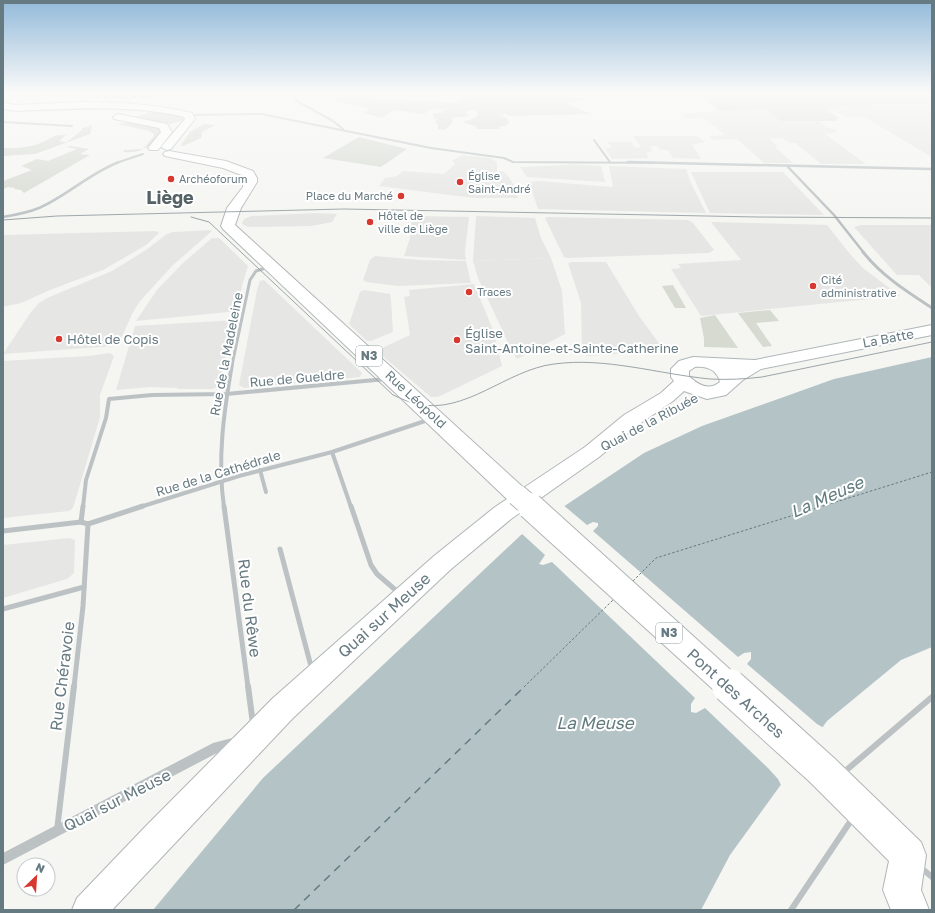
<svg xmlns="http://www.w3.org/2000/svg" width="935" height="913" font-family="'Golos Text',sans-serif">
<rect width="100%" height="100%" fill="#f5f5f2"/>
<g fill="#e6e6e5">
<polygon points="695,92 932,92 932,157 864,117 845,117 835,111 811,114 827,128 831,128 838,132 825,134 866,164 821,164 795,143 789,143 782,138 770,139 778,147 775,147 793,163 764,163 737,139 712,140 709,136 725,135 707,120 700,118 687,119 680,114 719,111"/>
<polygon points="633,136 697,136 705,142 692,145 701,159 673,158 668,150 661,150 657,146 650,146 652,151 646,153 649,158 612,159 605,148 612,148 608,142 631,142 635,148 641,147"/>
<polygon points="462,155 490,158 497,162 497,172 503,171 509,177 515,187 518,198 474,198 379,186 385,178 397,176 403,171 444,174 455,164 452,161"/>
<polygon points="569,164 601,166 605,182 527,177 520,167 568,165"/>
<polygon points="609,166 686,169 691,183 706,213 538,209 529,182 538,181 613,187"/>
<polygon points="691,172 783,172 824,215 710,213"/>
<polygon points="315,213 337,214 332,222 311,226 248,227 242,224 244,219 252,216"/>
<polygon points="412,216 469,217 465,251 466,260 404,256 410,238"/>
<polygon points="476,216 535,218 541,238 551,258 473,261"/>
<polygon points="548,217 688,220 693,223 714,250 709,253 567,258 564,257 545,218"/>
<polygon points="711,222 827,225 850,254 863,268 900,296 701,316 671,269 681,268 678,264 741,260"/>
<polygon points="861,225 932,225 932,288 919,275 897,275 854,227"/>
<polygon points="210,230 212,231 173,265 140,301 132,314 119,343 113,346 3,354 31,312 39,303 47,298 112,271 146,250 167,234 173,232"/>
<polygon points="155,231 159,232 158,234 146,245 103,270 50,290 21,303 3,307 3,235"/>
<polygon points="212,238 219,238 248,266 242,286 238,311 136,321 157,290 182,264"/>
<polygon points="375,256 419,260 466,261 471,283 398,286 366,282 363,280 370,260"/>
<polygon points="551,258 562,291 565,334 517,359 511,349 478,278 473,261"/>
<polygon points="573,262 606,262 639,316 664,350 588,356 582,353 581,303 568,263"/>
<polygon points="264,280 362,373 360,377 244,388 239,385 257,290 260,281"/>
<polygon points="474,284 493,330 502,366 438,397 431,397 378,352 380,349 410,335 404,297 410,296 409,290"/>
<polygon points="364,290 390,294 391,300 393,332 371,341 367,341 349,324 360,292"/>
<polygon points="236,320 218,386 213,389 177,389 177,388 150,387 116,390 135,326"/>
<polygon points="110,353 114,356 100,395 100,417 73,508 69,511 3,518 3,361 88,356"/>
<polygon points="69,538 75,540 74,573 67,579 3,598 3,545"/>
</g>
<g fill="#d6dad1">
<polygon points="330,92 348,94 355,92 375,99 459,103 459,99 474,97 467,92 548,92 563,97 590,97 591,99 564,102 591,114 508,116 507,114 499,115 507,118 509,123 505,126 499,126 500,129 478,129 475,126 462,122 475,118 478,114 475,109 465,112 469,116 451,118 453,122 445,130 438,129 438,125 435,123 437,119 433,118 433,113 442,113 442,111 448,109 429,110 424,114 393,110 382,118 364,113 370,109 334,100 336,99 327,94"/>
<polygon points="695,92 932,92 932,102 849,105 825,109 839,118 836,118 837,121 781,121 766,109 721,111 710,102 752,99 707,101"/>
<polygon points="152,111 181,117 185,120 170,124 136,117"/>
<path d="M 132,122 L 158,128 L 161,133 C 151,146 141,154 123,152 L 124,150 L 143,149 L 154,136 L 154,134 L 149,131 L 117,124 Z"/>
<polygon points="204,124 215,125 202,132 201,138 183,146 181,145 190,132"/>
<path d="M 92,125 L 90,134 L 35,154 L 3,156 L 3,148 C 17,148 30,148 43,142 C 56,136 51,135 66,135 L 59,141 L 67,142 L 82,130 L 81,129 Z"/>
<polygon points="359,137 407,149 381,167 323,158"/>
<polygon points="70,146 89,149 80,154 90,155 24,193 21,190 14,189 15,188 8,187 3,189 3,181 32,170 21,166 37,159 48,161 77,149 67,147"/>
<polygon points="673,285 686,308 675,308 662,286"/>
<polygon points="770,310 779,321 756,323 772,346 763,347 738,313"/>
<polygon points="715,315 738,348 704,347 704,338 700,318"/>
</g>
<polygon fill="#b4c3c5" points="932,357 932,647 901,660 827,721 730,855 701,910 153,910 263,778 521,535 644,453 702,426 834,379"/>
<polygon fill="#f5f5f2" points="562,504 587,525 593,522 598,523 598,526 593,531 738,657 744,653 751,652 751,659 747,664 817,724 824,728 782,787 778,779 768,768 705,708 696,713 691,712 691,704 695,698 552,562 543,565 539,564 545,555 521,533"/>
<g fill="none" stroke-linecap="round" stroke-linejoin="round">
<g stroke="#627b7e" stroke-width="1" stroke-dasharray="2.5 2" stroke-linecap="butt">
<polyline points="633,581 656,558 932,472"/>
<polyline points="524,687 613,600"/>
</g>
<polyline stroke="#627b7e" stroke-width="1.5" stroke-dasharray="8 6" stroke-linecap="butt" points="294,910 525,686"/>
<g stroke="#afb6b9" stroke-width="2">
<path id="secondary" d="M 932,325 L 932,335 L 761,369 L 743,380 L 726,395 L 707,399 L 684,391 L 673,401 L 638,425 L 599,457 L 511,519 L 450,570 L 293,718 L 112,910 L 72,910 L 77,898 L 145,827 L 273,698 L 434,556 L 495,507 L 585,447 L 624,415 L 661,393 L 674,381 L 671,377 L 671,369 L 679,361 L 693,357 L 755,360 ZM 695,367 C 707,366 717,370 720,382 C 709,391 698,385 689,376 L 689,371 Z"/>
</g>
<g stroke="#b0b6b8" stroke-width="2">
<g id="primary">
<path d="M 81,102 C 119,102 155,104 192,113 L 195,119 L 171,149 L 167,150 L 161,147 L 185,119 L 184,117 C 129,104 72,109 16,111 L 3,109 L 3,103 L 16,105 Z"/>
<polygon points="118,114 167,124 172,132 158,150 150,150 148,148 161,132 159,128 114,119 113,117"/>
<polygon points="169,151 226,161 253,171 257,178 257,182 241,208 235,225 525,489 529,495 525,501 517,504 509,501 223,229 221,226 227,208 243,187 244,176 223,168 165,156 163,154 165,152"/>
<polygon points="822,754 834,758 921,842 926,855 921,890 929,910 891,910 883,890 889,861 810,782 806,770 810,758"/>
</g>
</g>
<g stroke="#bcc2c4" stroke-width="2">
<polyline points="284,92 294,96"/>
<polyline points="294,92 295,100 333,121 343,129"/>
<polyline points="188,115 261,114 431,148 504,158 513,162 674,163"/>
<polyline points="3,122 72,126"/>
<polyline points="594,140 610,162"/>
<polyline points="116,163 143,154"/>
</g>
<g stroke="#bcc2c4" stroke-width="2.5">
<polyline points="628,162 932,169"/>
<polyline points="788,167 834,215 864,253"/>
<path d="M 3,217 C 15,215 27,213 39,208 C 67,196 88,174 119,162"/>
</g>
<g stroke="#bcc2c4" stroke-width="3">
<path d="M 863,252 C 882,276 906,291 932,308"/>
<polyline points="232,365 250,280 256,271 269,267"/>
</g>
<g stroke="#bcc2c4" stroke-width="4">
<polyline points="332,452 351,507"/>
<polyline points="260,470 266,492"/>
<polyline points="83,507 86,480 106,418 109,399 152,395 226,394 386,379"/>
<polyline points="140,507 239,476 332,452 428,420"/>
<path d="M 224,507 C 217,459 224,412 232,364"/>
</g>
<g stroke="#bcc2c4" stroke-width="5">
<polyline points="224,506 248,687"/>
<polyline points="351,506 371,565 377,574 399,593"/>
<polyline points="81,522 83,506"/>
<polyline points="3,531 81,522 88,524 143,506"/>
<polyline points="280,549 312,670"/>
<polyline points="3,609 84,587"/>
<polyline points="74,687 83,606 88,524"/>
</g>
<g stroke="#bcc2c4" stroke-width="6">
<polyline points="248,686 253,724"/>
<polyline points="843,773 932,697"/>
<polyline points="57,830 74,686"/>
<polyline points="920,867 932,877"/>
<polyline points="791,910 852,819"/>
</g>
<polygon fill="#bcc2c4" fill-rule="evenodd" points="236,737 240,738 241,742 240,746 219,752 3,865 3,853 213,743"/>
<use href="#secondary" fill="#fff" fill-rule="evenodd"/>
<use href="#primary" fill="#fff" fill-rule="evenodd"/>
<g stroke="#9ca5a8" stroke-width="1">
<path d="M 191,217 L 209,222 L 393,395 C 400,398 408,402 416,404 C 466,415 506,370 554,364 C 606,357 658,374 710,379 C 728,380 745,379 762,377 L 932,342"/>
<polyline points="3,220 57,216 344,209 758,217 932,218"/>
</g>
<g stroke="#9ca5a8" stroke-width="2">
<polyline id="rail" points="64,96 151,97"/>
</g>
<use href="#rail" stroke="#fff" stroke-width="1.5" stroke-dasharray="4.5" stroke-linecap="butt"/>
<g stroke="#b0b6b8" stroke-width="23" stroke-linecap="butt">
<polyline id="primary-bridge-far2" points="517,495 531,507"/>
</g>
<g stroke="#b0b6b8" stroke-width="28" stroke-linecap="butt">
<polyline id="primary-bridge-far1" points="530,506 730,687"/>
</g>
<g stroke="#b0b6b8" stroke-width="36" stroke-linecap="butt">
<polyline id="primary-bridge" points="729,686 822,770"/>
</g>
<use href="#primary-bridge-far2" stroke="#fff" stroke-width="21"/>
<use href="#primary-bridge-far1" stroke="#fff" stroke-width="26"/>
<use href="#primary-bridge" stroke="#fff" stroke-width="34"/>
</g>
<linearGradient id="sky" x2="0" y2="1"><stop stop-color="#93bada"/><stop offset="0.42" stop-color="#fafaf9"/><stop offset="1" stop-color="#fafaf9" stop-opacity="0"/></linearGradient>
<rect width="935" height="220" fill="url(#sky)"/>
<g fill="#d73830" stroke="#fff" stroke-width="1.5">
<circle cx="171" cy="179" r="4"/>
<circle cx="460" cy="182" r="4"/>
<circle cx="401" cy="196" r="4"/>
<circle cx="370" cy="222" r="4"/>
<circle cx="813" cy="286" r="4"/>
<circle cx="469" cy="292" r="4"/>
<circle cx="59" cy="339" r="4"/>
<circle cx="457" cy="340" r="4"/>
</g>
<g text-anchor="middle" stroke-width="4" stroke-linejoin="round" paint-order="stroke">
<g font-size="11" fill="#667a81" stroke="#fff" text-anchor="start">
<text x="468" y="180">Église<tspan x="468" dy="13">Saint-André</tspan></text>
<text x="179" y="183">Archéoforum</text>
<text x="393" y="200" text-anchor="end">Place du Marché</text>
<text x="378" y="220">Hôtel de<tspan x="378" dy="13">ville de Liège</tspan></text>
<text x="821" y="284">Cité<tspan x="821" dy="13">administrative</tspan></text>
<text x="477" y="296">Traces</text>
</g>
<g fill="#fff" stroke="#94a2a7" stroke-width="1">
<rect x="356" y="346" width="26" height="20" rx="3"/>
<rect x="656" y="623" width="26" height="20" rx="3"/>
</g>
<g font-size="12" font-weight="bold" fill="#667a81">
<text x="369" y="360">N3</text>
<text x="669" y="637">N3</text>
</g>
<g font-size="13" fill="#667a81" stroke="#fff" text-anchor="start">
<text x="465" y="338">Église<tspan x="465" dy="15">Saint-Antoine-et-Sainte-Catherine</tspan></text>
<text x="67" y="344">Hôtel de Copis</text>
</g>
<g font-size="13" fill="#667a81" stroke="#fff">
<text transform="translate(888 338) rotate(-11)" y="5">La Batte</text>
<text transform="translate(226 354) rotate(-79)" y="5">Rue de la Madeleine</text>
<text transform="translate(297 378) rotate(-5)" y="5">Rue de Gueldre</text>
<text transform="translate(416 399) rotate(43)" y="5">Rue Léopold</text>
<text transform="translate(649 422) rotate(-28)" y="5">Quai de la Ribuée</text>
<text transform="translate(218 473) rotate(-17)" y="5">Rue de la Cathédrale</text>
</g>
<g font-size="16" fill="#667a81" stroke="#fff">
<text transform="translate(250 608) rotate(83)" y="6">Rue du Rêwe</text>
<text transform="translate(384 615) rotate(-42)" y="6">Quai sur Meuse</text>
<text transform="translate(62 676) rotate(-83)" y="6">Rue Chéravoie</text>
<text transform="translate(736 693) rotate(42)" y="6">Pont des Arches</text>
<text transform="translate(117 800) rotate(-27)" y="6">Quai sur Meuse</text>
</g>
<g font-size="17" font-style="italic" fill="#627b7e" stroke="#fff">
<text transform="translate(827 497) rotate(-24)" y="6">La Meuse</text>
<text x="595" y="729">La Meuse</text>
</g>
<g font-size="18" font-weight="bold" fill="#546267" stroke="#fff">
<text x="170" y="204">Liège</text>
</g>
</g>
<rect width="935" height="913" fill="none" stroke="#667a81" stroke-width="8"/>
<g transform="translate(36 877) rotate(25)"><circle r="19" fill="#ffffff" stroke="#c2cacd"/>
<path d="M0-3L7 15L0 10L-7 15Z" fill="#d73830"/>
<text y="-6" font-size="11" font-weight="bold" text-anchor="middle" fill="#667a81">N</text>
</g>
</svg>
